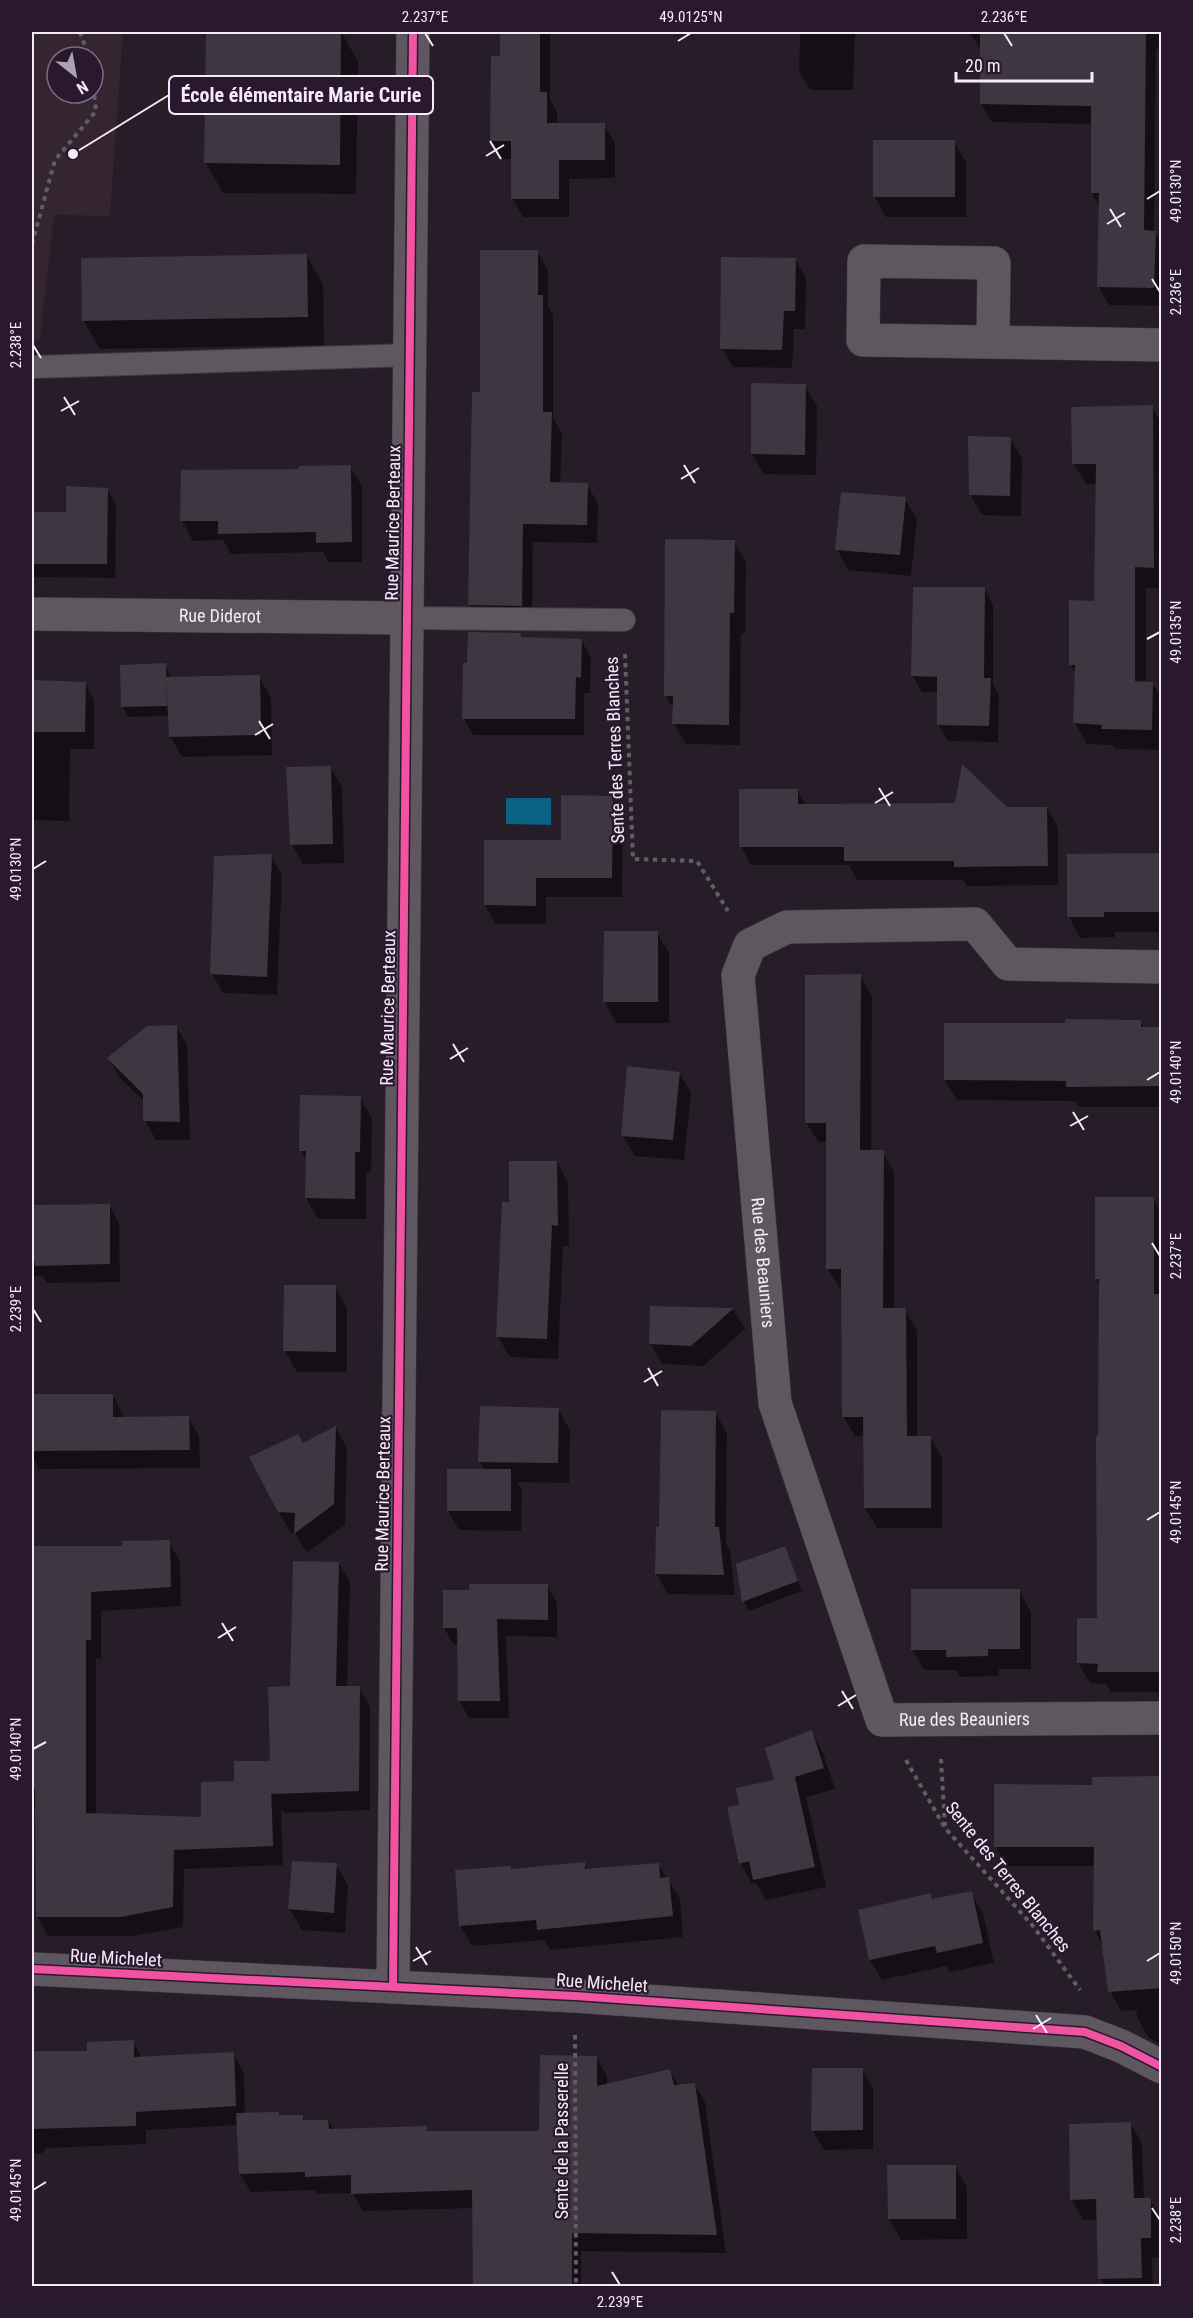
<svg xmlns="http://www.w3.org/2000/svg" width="1193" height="2318" font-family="'Roboto Condensed',sans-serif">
<rect width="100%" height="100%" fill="#261d29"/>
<path fill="#342530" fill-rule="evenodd" d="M 32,32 L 123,32 L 110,216 L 54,215 L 40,340 L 32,342 ZM 57,57 L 93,57 L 93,93 L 57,93 Z"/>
<polygon fill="#0a6182" points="506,798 551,798 551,825 506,824"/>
<g fill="#0007">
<polygon points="208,32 341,32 358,61 356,194 223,193 206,163"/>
<polygon points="502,32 550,32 550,99 557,112 557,125 604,125 615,143 615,178 569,179 569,217 523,217 512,198 512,159 502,159 491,140 501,58"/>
<polygon points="800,32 855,32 853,90 810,90 799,72"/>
<polygon points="969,32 1162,32 1162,49 1156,49 1154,232 1162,243 1162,306 1109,305 1098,286 1100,207 1092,193 1092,124 992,122 981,104 981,50"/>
<polygon points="954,142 966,162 966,217 886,217 875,197"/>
<polygon points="537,251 548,270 548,306 553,315 553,418 562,433 560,484 587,485 598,503 597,543 533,542 532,624 481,623 470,605"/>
<polygon points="306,255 323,284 324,345 100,349 83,320"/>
<polygon points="795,259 806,278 805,329 794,329 792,368 733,367 722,349"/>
<polygon points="805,386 817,406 816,475 764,474 752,454"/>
<polygon points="1152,407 1162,424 1162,588 1146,588 1146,683 1152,683 1162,699 1162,750 1115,749 1112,745 1087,744 1075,723 1076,674 1071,665 1096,602 1097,484 1086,484 1074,464"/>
<polygon points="1010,438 1022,459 1021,516 982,515 970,494"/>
<polygon points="350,467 362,486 362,562 329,562 323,552 231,554 223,540 193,541 182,521"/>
<polygon points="107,489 116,504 115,578 32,577 32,514 68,514"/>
<polygon points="905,499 917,519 911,576 848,570 837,549"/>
<polygon points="734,542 746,562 745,633 741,633 740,745 686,744 674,724 674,710 666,696"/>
<polygon points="984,588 993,605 993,684 999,696 998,742 948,741 938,724 939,692 922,692 912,675"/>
<polygon points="520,634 523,639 581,640 591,657 590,693 584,693 584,735 473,735 464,719"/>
<polygon points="165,664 171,678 259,677 271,697 272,755 182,757 170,736 169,716 128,717 123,707"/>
<polygon points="32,683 85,683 94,700 94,749 70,749 69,821 32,820"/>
<polygon points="330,767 342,787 344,863 303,864 292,845"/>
<polygon points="797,790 806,805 1047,808 1058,827 1058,885 967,886 963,880 857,880 849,865 751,865 741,846"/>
<polygon points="612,798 623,817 622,897 546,897 546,924 496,924 485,905"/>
<polygon points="1162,855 1162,932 1115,932 1115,937 1080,938 1069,917 1068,856"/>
<polygon points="271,856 282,875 277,995 223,993 212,974"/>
<polygon points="605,932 657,933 669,953 669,1023 616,1023 605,1002"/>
<polygon points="860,976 872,996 871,1152 883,1152 894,1172 894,1310 905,1310 917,1330 917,1437 930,1437 942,1457 942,1528 877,1528 865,1508 865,1436 855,1436 843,1416 843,1289 840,1289 828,1269 828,1142 818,1142 806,1122"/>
<polygon points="1140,1022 1144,1029 1162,1029 1162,1107 1079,1107 1076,1101 957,1100 945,1080 1067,1025"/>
<polygon points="176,1026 187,1045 190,1140 156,1140 145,1121 145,1102 120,1078 109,1059"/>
<polygon points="679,1073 691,1093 684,1160 635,1156 623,1136"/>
<polygon points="360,1098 372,1118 371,1172 366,1172 366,1219 318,1219 306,1198 307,1161 301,1150"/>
<polygon points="557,1162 568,1183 569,1246 563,1246 558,1359 510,1357 498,1337 510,1203"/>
<polygon points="1153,1198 1162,1213 1162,1692 1111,1692 1106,1684 1090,1683 1078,1663 1099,1620 1100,1286 1096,1278"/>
<polygon points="109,1205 119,1223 120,1282 47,1283 43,1276 32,1277 32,1206"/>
<polygon points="335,1287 347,1308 347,1372 297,1372 285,1351"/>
<polygon points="651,1307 733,1309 745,1329 703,1366 662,1364 650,1343"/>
<polygon points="32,1396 113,1396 123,1414 123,1419 188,1418 199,1436 200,1468 39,1469 32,1455"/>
<polygon points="558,1409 570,1430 569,1483 517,1482 522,1490 521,1531 459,1530 448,1511 485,1470 480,1461"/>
<polygon points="715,1412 727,1433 726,1543 730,1550 735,1595 668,1594 656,1573 661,1528"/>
<polygon points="336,1428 347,1448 345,1525 307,1553 295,1533 291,1533 279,1512 303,1445"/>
<polygon points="169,1542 180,1561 181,1606 101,1611 101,1659 96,1659 96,1815 203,1818 236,1782 272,1762 292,1688 339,1563 350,1582 347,1687 359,1687 370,1707 370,1810 284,1813 281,1809 283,1865 184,1869 183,1927 133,1936 48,1936 37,1916 37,1808 34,1808 32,1805 32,1705 35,1705 34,1547 124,1547"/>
<polygon points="784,1548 802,1591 749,1611 744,1601"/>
<polygon points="547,1586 557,1603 557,1637 506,1636 509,1718 469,1718 459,1700 459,1645 454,1645 444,1628"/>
<polygon points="1019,1591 1031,1612 1031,1669 999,1669 999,1676 960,1677 956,1670 924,1670 912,1649"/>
<polygon points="812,1732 823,1753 835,1789 806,1797 826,1887 766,1900 756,1883 752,1884 740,1863 776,1781"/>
<polygon points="1093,1778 1162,1778 1162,2045 1148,2037 1137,2017 1136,2010 1121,2011 1110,1991 1104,1947 1095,1931 1095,1866 1007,1866 996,1847 1093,1786"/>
<polygon points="584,1863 588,1871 658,1864 680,1899 683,1937 550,1950 545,1940 472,1946 460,1925 511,1870"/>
<polygon points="336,1865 348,1885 345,1933 302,1930 290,1909"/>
<polygon points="971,1893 983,1913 994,1963 950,1972 946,1966 882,1980 870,1960 859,1911 930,1894 934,1901"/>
<polygon points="133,2042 142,2058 233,2054 244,2073 245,2114 302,2116 305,2122 328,2121 333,2130 426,2127 429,2133 541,2132 596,2057 607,2076 607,2085 670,2071 679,2086 694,2084 705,2102 726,2253 581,2251 581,2286 474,2286 474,2208 363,2211 353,2193 317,2194 315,2190 251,2192 240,2174 238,2125 146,2130 146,2144 47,2148 41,2154 32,2153 32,2053 89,2052"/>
<polygon points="862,2069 873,2089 873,2149 824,2150 813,2131"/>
<polygon points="1130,2123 1142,2143 1144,2200 1150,2200 1162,2220 1162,2258 1152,2258 1153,2286 1105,2286 1100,2278 1098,2220 1083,2220 1072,2200"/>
<polygon points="955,2166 967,2187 967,2239 901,2240 889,2219 889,2167"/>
</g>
<g fill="#3e3640">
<polygon points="206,32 341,32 340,165 204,163"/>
<polygon points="500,32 540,32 540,92 547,92 547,123 605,123 605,160 559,160 559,199 511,199 511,141 490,141 491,56 500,56"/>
<polygon points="980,32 1146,32 1144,230 1156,231 1154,288 1097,287 1099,193 1091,193 1091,106 980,104"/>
<rect x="873" y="140" width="82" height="57"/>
<polygon points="480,250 538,250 538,295 543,295 543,412 552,412 550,482 588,483 587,525 523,524 522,606 468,605 472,392 480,392"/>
<polygon points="307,254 308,317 82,321 81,258"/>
<polygon points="721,257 796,258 795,311 784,311 782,350 720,349"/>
<polygon points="751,383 806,384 805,455 751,454"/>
<polygon points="1153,405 1154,568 1135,567 1135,681 1153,682 1152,730 1101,729 1102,725 1073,723 1075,665 1069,665 1069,600 1094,601 1096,464 1072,464 1071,407"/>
<polygon points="968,436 1011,437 1010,496 969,495"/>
<polygon points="351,465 352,542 316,543 316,532 218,534 218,521 180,521 181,470 299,469 299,466"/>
<polygon points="66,486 108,488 107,564 32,564 32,512 66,512"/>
<polygon points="841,492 906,497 900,555 835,550"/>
<polygon points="665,539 735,540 734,613 730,613 729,725 672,724 673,696 664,696"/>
<polygon points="913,587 985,587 984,678 991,678 989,726 937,725 937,677 911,676"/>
<polygon points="468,632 521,633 521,637 582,639 581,678 576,677 575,719 462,719 463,663 467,663"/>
<polygon points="166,663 167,706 121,707 120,665"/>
<polygon points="260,675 261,735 169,737 166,677"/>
<polygon points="32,680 86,682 85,732 32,732"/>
<polygon points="962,764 1007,807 1047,807 1048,866 954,867 954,861 844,861 844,847 739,847 739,789 798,789 798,804 955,803"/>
<polygon points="331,766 333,844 290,845 286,767"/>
<polygon points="561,795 613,796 612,878 536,878 536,906 484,905 484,840 561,840"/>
<polygon points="1161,853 1161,912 1104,912 1104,917 1067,917 1067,854"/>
<polygon points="272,854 267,977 210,974 214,856"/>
<polygon points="604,931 658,931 658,1002 603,1002"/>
<polygon points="861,974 860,1150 884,1150 883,1308 906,1308 907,1436 931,1436 931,1508 864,1508 863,1417 842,1417 841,1269 826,1269 826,1123 805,1123 805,975"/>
<polygon points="1065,1019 1141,1020 1141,1027 1161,1027 1161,1086 1066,1087 1066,1081 944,1080 944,1023 1065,1023"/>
<polygon points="177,1025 180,1122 143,1121 143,1094 107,1058 147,1026"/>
<polygon points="627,1066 680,1072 673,1140 621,1136"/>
<polygon points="300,1095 361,1096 360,1152 355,1152 355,1199 305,1198 306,1151 299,1151"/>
<polygon points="509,1161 557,1161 558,1226 552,1225 547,1339 496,1337 502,1202 509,1202"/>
<polygon points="1095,1197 1154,1197 1154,1294 1161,1294 1161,1545 1159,1545 1161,1672 1097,1672 1098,1664 1077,1663 1077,1618 1097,1618 1096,1436 1098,1436 1099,1279 1095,1279"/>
<polygon points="110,1204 110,1264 35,1266 34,1259 32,1259 32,1205"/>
<polygon points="284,1285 336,1285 336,1352 283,1351"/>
<polygon points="650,1306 734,1308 691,1346 649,1344"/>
<polygon points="32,1394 113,1394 113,1417 189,1416 190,1450 32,1451"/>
<polygon points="480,1406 559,1408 558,1463 478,1462"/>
<polygon points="661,1410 716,1411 715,1527 719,1527 724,1575 655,1574 656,1527 659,1527"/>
<polygon points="336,1426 334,1504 294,1534 295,1513 278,1512 249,1457 298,1434 303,1443"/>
<rect x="447" y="1469" width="64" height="42"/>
<polygon points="170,1540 171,1587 91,1592 91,1640 86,1640 86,1813 201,1817 201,1782 234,1781 234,1761 270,1761 268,1687 290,1686 293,1561 339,1562 336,1686 360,1686 359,1791 271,1794 271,1784 273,1846 174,1850 173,1907 121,1917 36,1917 35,1789 32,1789 32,1546 122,1546 122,1541"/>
<polygon points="785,1546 798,1581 742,1602 736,1564"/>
<polygon points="469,1584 548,1584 548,1620 497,1619 500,1701 458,1701 457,1628 443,1628 443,1590 469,1590"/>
<polygon points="911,1589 1020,1589 1020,1649 988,1649 988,1656 946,1657 946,1650 911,1650"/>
<polygon points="812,1730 824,1768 795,1777 815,1867 753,1880 749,1861 739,1864 727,1807 739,1805 736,1788 774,1780 765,1748"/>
<polygon points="1161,1776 1161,1988 1108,1992 1100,1930 1093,1931 1094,1847 994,1847 994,1784 1092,1785 1092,1777"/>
<polygon points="292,1861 337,1863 334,1913 288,1909"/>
<polygon points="585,1862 585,1869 659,1863 660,1878 669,1877 673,1916 537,1930 536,1920 459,1926 455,1870 511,1866 511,1869"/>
<polygon points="972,1891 983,1943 937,1953 935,1946 869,1960 858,1910 931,1893 932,1899"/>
<polygon points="134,2040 134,2057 234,2052 236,2106 136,2112 136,2126 32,2129 32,2051 87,2051 87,2042"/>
<polygon points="540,2055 597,2056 597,2086 670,2069 674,2085 695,2083 717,2235 572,2233 572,2286 473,2286 472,2190 351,2194 351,2175 305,2177 305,2172 239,2174 236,2113 279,2112 279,2115 303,2115 303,2120 328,2120 329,2129 427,2126 427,2131 539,2131"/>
<polygon points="812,2068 863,2068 863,2130 811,2131"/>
<polygon points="1131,2122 1134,2198 1151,2198 1151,2238 1141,2238 1142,2278 1098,2279 1096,2199 1070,2200 1069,2124"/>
<polygon points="887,2165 956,2165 956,2219 888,2219"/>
</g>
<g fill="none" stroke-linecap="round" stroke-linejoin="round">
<g stroke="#413a43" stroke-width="24">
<g id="service">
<polyline points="34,367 410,355"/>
<polyline points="407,618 624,620"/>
</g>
</g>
<g stroke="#413a43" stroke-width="34">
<g id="minor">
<polyline points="993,342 994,263 864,261 863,340 1162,345"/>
<path id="s1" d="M 32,614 L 407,618"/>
<path id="s2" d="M 1162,967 L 1008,964 L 975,924 L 787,927 L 750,945 L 738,975 L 775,1403 L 882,1720 L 1162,1718"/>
<polyline points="32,1969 575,1996 1085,2032 1121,2046 1162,2067"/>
<polyline points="393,1986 413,32"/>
</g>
</g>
<g stroke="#625c65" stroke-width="4" stroke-dasharray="4.5 4.5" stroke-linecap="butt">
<polyline points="80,32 89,57"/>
<polyline points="32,244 55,160 96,111 93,83"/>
<polyline points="625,654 633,859 697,861 728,911"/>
<polyline points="941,1759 945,1827"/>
<polyline points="906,1760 945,1828 1033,1926 1080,1990"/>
<polyline points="575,2035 576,2286"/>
</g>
<use href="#service" stroke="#5e5760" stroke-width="22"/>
<use href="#minor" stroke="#5e5760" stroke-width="33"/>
<g stroke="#2a182e" stroke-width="11">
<g id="cycleway">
<polyline points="32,1969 575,1996 1085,2032 1121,2046 1162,2067"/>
<polyline points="393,1986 413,32"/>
</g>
</g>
<use href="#cycleway" stroke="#f153a3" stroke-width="8"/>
</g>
<path fill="none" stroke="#f6eaf8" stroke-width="2" d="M 425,33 L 433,46M 1004,33 L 1012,46M 678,41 L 691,33M 490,141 L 501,159M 486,156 L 504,145M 1147,199 L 1160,191M 1110,209 L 1121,227M 1107,224 L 1125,213M 1152,279 L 1160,292M 33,345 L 41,358M 64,397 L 75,415M 61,411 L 79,401M 684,465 L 695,483M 681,479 L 699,468M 1147,639 L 1160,632M 259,721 L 270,739M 255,735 L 273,724M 879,788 L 890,806M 875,803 L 893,792M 33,869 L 46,861M 453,1044 L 464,1062M 450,1059 L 468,1048M 1147,1080 L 1160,1072M 1073,1112 L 1084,1130M 1070,1126 L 1088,1116M 1152,1243 L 1160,1256M 33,1309 L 41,1322M 648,1368 L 658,1386M 644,1382 L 662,1371M 1147,1520 L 1160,1512M 222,1623 L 233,1641M 218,1638 L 236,1627M 842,1691 L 853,1709M 838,1706 L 856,1695M 33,1749 L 46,1742M 416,1947 L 427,1965M 413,1961 L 431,1951M 1147,1961 L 1160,1953M 1036,2015 L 1047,2033M 1033,2029 L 1051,2018M 33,2190 L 46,2182M 1152,2208 L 1160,2220M 612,2272 L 620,2285"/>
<g text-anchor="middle" stroke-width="4.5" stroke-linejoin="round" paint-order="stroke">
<g font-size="18" fill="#f6eaf8" stroke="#2a182e">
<text transform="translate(393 523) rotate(-89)" y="6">Rue Maurice Berteaux</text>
<text dy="6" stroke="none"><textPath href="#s1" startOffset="188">Rue Diderot</textPath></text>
<text transform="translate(615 750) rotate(-92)" y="6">Sente des Terres Blanches</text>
<text transform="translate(388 1008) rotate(-89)" y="6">Rue Maurice Berteaux</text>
<text dy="6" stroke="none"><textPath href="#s2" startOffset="756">Rue des Beauniers</textPath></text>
<text transform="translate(383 1494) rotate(-89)" y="6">Rue Maurice Berteaux</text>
<text dy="6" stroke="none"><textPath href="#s2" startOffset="1314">Rue des Beauniers</textPath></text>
<text transform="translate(1008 1877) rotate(51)" y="6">Sente des Terres Blanches</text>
<text transform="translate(116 1958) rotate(3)" y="6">Rue Michelet</text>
<text transform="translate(602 1983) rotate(4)" y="6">Rue Michelet</text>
<text transform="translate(562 2141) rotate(-90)" y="6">Sente de la Passerelle</text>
</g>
</g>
<path fill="none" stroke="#f6eaf8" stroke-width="2" d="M73 154L169 95"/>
<circle fill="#f6eaf8" stroke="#2a182e" stroke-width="2" cx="73" cy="154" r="6"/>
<rect fill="#2a182e" stroke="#f6eaf8" stroke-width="2" x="169" y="76" width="264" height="38" rx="6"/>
<g font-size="20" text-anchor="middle" font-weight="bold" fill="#f6eaf8">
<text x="301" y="102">École élémentaire Marie Curie</text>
</g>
<rect width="1193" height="2318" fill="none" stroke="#2a182e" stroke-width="66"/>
<g transform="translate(75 75) rotate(149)"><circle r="28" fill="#2a182e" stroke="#7c6c7f" stroke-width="1.5"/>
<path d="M0-4.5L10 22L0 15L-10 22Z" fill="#ada2b0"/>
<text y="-9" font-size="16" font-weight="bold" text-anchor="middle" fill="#f6eaf8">N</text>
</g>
<path d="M956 72v9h136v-9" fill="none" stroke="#f6eaf8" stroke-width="3"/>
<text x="965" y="72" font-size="18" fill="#f6eaf8" stroke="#2a182e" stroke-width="4.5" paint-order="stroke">20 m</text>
<rect x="33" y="33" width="1127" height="2252" fill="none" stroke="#f6eaf8" stroke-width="2"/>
<g font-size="15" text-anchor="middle" fill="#f6eaf8">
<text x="425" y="22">2.237°E</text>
<text x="691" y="22">49.0125°N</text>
<text x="1004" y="22">2.236°E</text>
<text transform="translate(1176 191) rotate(-90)" y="5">49.0130°N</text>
<text transform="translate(1176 292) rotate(-90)" y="5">2.236°E</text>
<text transform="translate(16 345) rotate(-90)" y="5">2.238°E</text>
<text transform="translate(1176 632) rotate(-90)" y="5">49.0135°N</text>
<text transform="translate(16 869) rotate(-90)" y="5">49.0130°N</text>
<text transform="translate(1176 1072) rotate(-90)" y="5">49.0140°N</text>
<text transform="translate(1176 1256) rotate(-90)" y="5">2.237°E</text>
<text transform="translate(16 1309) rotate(-90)" y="5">2.239°E</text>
<text transform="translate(1176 1512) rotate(-90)" y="5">49.0145°N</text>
<text transform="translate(16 1749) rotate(-90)" y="5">49.0140°N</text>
<text transform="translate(1176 1953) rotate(-90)" y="5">49.0150°N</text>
<text transform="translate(16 2190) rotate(-90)" y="5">49.0145°N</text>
<text transform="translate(1176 2220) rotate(-90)" y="5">2.238°E</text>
<text x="620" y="2307">2.239°E</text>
</g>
</svg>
